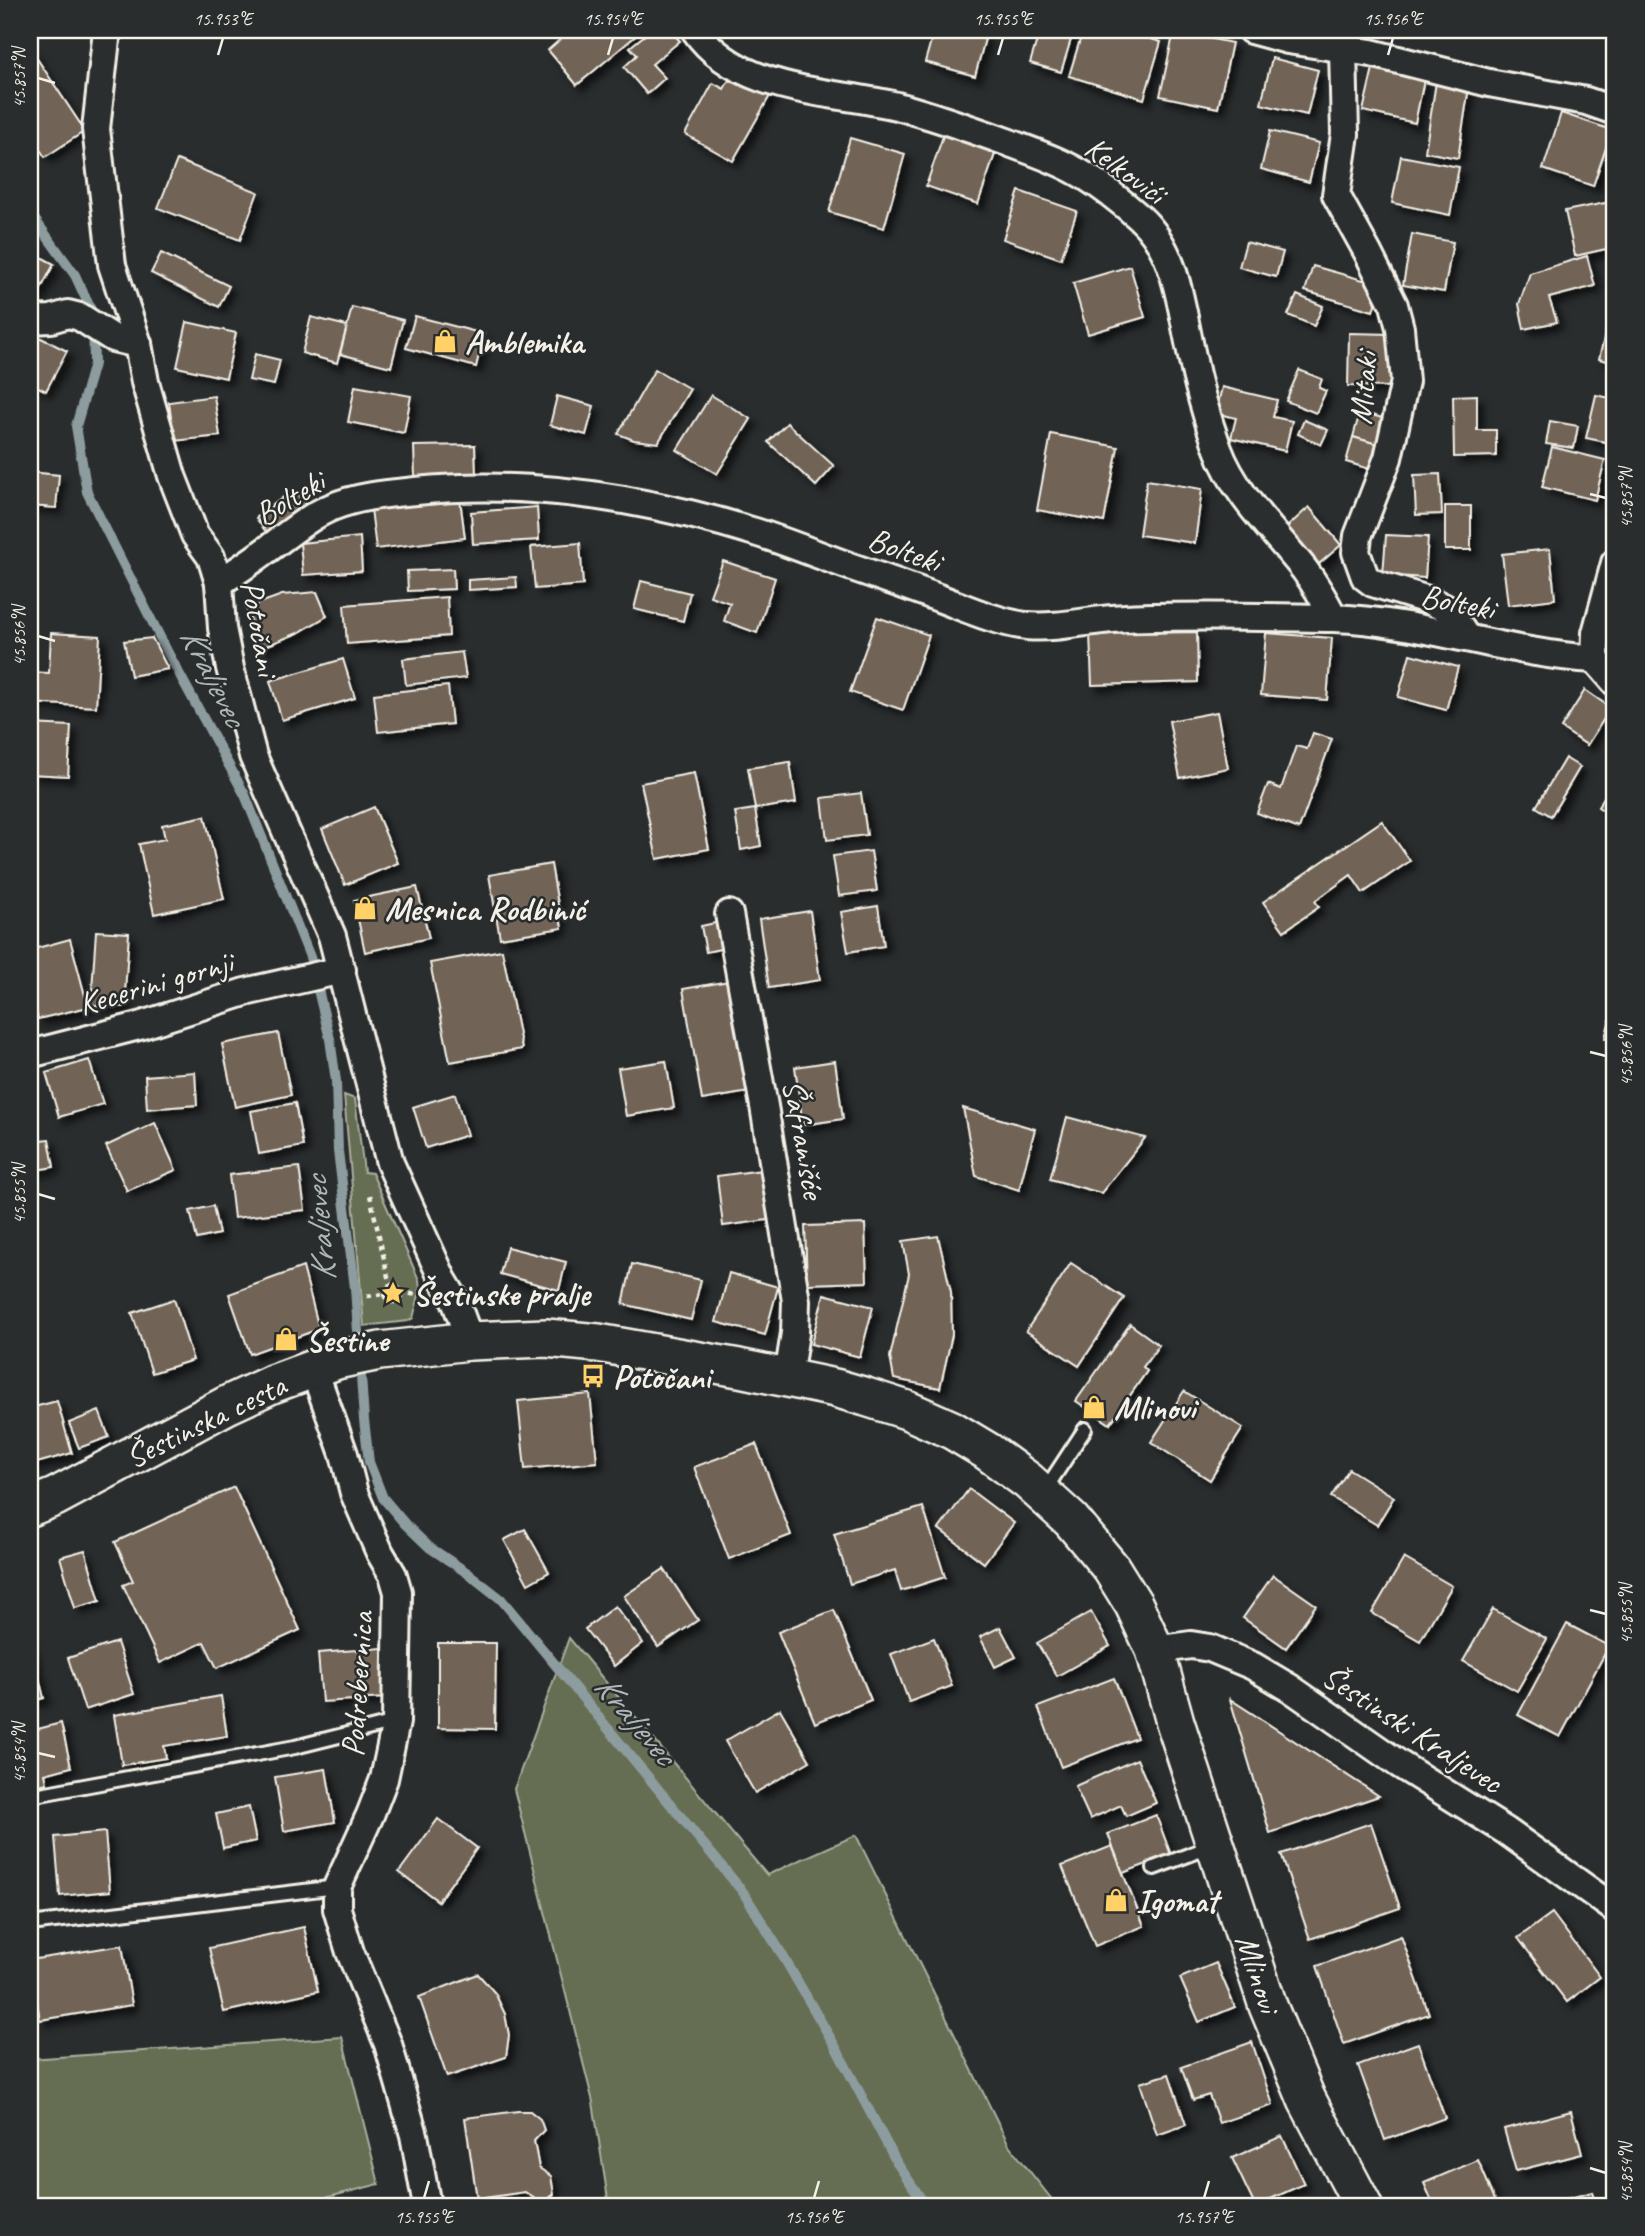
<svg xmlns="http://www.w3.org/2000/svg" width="1645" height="2236" font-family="Caveat,sans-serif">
<defs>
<filter id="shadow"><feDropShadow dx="6" dy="6" stdDeviation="3.5" flood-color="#0009"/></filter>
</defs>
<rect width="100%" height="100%" fill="#2a2d2e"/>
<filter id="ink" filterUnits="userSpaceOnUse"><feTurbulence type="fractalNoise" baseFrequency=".0143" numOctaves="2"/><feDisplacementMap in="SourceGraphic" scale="14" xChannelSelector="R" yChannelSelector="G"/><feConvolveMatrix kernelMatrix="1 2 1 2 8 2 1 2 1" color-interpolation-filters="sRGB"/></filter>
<g filter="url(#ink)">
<g fill="#656d53" stroke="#acaf9e" stroke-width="2">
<polygon points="344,1095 355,1099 364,1172 372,1173 419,1280 420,1291 413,1318 408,1321 364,1326"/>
<polygon points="569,1638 767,1875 856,1835 1009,2145 1057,2206 609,2206 593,2102 514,1789"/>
<polygon points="342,2037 379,2184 294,2206 30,2206 30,2059"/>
</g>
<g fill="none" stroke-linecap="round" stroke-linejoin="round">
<polyline stroke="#8d9c9e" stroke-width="10" points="30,213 75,275 93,314 94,364 76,426 87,492 168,653 245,795 310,957 330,1039 336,1081 338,1151 355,1288 364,1420 369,1462 383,1498 405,1524 429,1547 469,1574 501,1599 743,1892 780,1951 835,2046 897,2163 926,2206"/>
</g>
<g fill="#716457" stroke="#f4f1e8" stroke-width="2" filter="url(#shadow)">
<polygon points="571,30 634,30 638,34 577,85 548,50"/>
<polygon points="651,30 670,30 680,41 652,64 665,78 647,94 624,67 637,55 630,47"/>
<polygon points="934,30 982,30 980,38 985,39 975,76 925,62"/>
<polygon points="1040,30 1064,30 1073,33 1061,72 1030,63"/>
<polygon points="1083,30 1120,30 1161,42 1144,99 1069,76"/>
<rect x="1610" y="30" width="5" height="22"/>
<polygon points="1174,31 1232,43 1218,108 1160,96"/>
<polygon points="30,48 85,131 45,157 30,135"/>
<polygon points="1272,58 1318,70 1307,115 1261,104"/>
<polygon points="1373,68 1424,80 1415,123 1363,111"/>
<polygon points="733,73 771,94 733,161 685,134 713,83 724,89"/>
<polygon points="1436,82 1469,87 1458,158 1425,152"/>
<polygon points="1561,113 1612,130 1593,186 1543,169"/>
<polygon points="1270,131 1319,143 1309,182 1261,169"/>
<polygon points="944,133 996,151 978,204 926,186"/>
<polygon points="850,138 905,154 884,228 829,212"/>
<polygon points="1401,156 1459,167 1450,215 1392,203"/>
<polygon points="177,160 258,192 240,240 158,208"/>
<polygon points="1019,191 1077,211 1061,259 1003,239"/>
<polygon points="1615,201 1615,247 1575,256 1565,211"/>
<polygon points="1412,234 1453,242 1444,292 1403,285"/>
<polygon points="1246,242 1283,252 1276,277 1239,267"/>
<polygon points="30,251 54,264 35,300 30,297"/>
<polygon points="161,253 229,286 219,307 151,273"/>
<polygon points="1587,256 1595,286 1549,298 1557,322 1524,329 1519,304 1530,273"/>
<polygon points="1130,266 1145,317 1088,334 1073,283"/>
<polygon points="1313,266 1374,283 1379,291 1373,311 1305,291"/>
<polygon points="1297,295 1323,306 1314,326 1288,315"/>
<polygon points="352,307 403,320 391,367 340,354"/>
<polygon points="1610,312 1615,313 1615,363 1599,359"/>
<polygon points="415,316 484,334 476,367 406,348"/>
<polygon points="311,317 347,326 337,363 302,353"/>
<polygon points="187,322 236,333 226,378 177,367"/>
<polygon points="31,333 67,351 46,391 30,383"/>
<polygon points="1349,333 1392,334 1392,387 1348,386"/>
<polygon points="255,354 280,360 274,385 249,380"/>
<polygon points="655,369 690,389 658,443 634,440 618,434"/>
<polygon points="1299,370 1322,379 1319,388 1326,391 1316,413 1286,401"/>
<polygon points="355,386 411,396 404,433 348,422"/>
<polygon points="1222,387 1277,400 1273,417 1292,421 1285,451 1231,438 1236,418 1216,413"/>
<polygon points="711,395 751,419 717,474 677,450"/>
<polygon points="1477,395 1477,430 1496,430 1496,456 1454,457 1453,396"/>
<polygon points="1596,395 1615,399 1615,444 1586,438"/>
<polygon points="214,396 220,436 174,441 169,402"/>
<polygon points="557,396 594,406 586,435 550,425"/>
<polygon points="1360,412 1394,421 1387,447 1353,437"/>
<polygon points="1304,420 1328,430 1321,445 1298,434"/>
<polygon points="1550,421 1578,426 1574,448 1546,444"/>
<polygon points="787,423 834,466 816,486 768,442"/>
<polygon points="1051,434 1118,447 1104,522 1037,510"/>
<polygon points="1353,437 1387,447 1380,472 1346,462"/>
<polygon points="475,445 476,476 415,478 414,446"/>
<polygon points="1552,447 1605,460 1595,500 1542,487"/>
<polygon points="30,472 59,475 56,508 30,506"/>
<polygon points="1440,474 1442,514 1416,515 1414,475"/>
<polygon points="1147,480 1202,489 1195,543 1139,535"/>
<polygon points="294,489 308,507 269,536 256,518"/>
<polygon points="460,499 465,538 376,549 371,509"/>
<rect x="1445" y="506" width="26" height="44"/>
<polygon points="537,507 539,540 473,544 471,512"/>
<polygon points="1309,507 1341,545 1319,564 1287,527"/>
<polygon points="1386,535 1428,537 1425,578 1383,575"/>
<polygon points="360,537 362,571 303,575 300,543"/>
<polygon points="580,543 583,585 535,589 531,547"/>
<polygon points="1550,549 1555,599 1508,605 1502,554"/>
<polygon points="723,561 775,578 757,633 724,621 730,603 710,596"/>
<polygon points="453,569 454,589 408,591 407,571"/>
<polygon points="516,577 517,587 468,590 468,580"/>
<polygon points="641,581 690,593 683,621 634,609"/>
<polygon points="317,592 327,616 298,633 261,648 246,608 282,595"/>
<polygon points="447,597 449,636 347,644 344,605"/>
<polygon points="877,617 929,635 903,710 850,692"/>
<polygon points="1197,632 1198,682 1092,685 1090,634"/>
<polygon points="51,633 100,636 96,707 30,703 30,672 49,673"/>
<polygon points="1266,633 1332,638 1327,700 1261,695"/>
<polygon points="152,638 168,669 131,676 124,641"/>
<polygon points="462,652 466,678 406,685 403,659"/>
<polygon points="1410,654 1458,667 1446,710 1398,697"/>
<polygon points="343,659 355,698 282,720 270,681"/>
<polygon points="448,686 452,724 378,732 374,694"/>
<polygon points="1585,690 1611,708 1587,745 1561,728"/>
<polygon points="1217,712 1228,768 1180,778 1169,721"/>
<polygon points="30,724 71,726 68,776 30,774"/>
<polygon points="1313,733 1332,739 1299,829 1257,813 1268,784 1281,789 1296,746 1307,749"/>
<polygon points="1565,758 1580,767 1551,816 1536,807"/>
<polygon points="790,762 796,803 755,809 748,768"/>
<polygon points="694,773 709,849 657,859 641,783"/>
<polygon points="1615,779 1615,818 1598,807"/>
<polygon points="861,793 867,835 827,840 822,798"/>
<polygon points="374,807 398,863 345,885 322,829"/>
<polygon points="755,809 761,846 741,850 735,812"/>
<polygon points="205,816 224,899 154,914 139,844 165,839 162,825"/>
<polygon points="1382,821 1410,861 1363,893 1351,875 1315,901 1319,907 1284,931 1263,902"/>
<polygon points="871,851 877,891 839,896 833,856"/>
<polygon points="551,864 562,928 500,938 489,875"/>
<polygon points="417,887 429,938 365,952 354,900"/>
<polygon points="878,906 884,946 848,952 841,912"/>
<polygon points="810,911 820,980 769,988 759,919"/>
<polygon points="720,922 725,948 706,952 701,926"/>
<polygon points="96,931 129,933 124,1007 91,1005"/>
<polygon points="70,939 88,1007 38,1019 30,989 30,950"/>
<polygon points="502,950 522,1049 450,1062 430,963"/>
<polygon points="735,980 755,1091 702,1100 683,989"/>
<polygon points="1615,1000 1615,1040 1605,1038"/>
<polygon points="278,1033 291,1095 235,1107 222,1044"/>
<polygon points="89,1060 103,1104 59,1117 46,1073"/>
<polygon points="666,1061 674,1108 626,1116 618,1068"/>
<polygon points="835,1061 843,1119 803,1125 795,1067"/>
<polygon points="195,1072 197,1105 147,1109 145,1076"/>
<polygon points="455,1094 467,1135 426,1148 413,1107"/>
<polygon points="295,1103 303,1146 259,1154 251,1111"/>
<polygon points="963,1108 1035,1129 1019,1190 976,1176"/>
<polygon points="1067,1117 1145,1138 1101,1193 1050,1179"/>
<polygon points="155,1123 176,1170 127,1191 106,1146"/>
<polygon points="49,1139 54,1167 30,1171 30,1141"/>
<polygon points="299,1167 305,1210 234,1218 229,1175"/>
<polygon points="762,1170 768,1220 723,1226 717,1176"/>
<polygon points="213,1206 219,1234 197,1239 190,1211"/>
<polygon points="865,1224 867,1282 807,1284 805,1226"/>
<polygon points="938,1236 951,1292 952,1335 940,1388 894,1379 890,1357 909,1274 903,1241"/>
<polygon points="507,1247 566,1262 559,1290 500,1274"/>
<polygon points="1071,1263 1124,1298 1079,1366 1026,1331"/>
<polygon points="632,1264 701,1280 691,1320 623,1304"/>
<polygon points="303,1267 319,1329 250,1354 229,1294"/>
<polygon points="729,1273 778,1287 765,1335 716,1322"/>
<polygon points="824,1294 873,1307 860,1357 811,1344"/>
<polygon points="174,1299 193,1360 152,1373 132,1313"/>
<polygon points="1130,1324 1159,1345 1143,1367 1147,1371 1110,1424 1076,1401"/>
<polygon points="1184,1391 1243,1428 1210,1480 1151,1442"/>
<polygon points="590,1394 597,1462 525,1469 518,1401"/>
<polygon points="57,1401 72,1453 30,1465 30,1408"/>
<polygon points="99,1411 109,1437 79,1448 69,1423"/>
<polygon points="756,1444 791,1535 729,1559 694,1467"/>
<polygon points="1349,1469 1394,1497 1377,1525 1331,1497"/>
<polygon points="234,1487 300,1630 217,1668 204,1642 160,1663 123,1585 133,1581 115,1542"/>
<polygon points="969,1489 1014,1523 984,1563 939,1529"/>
<polygon points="923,1507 945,1577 901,1591 895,1570 850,1584 834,1534"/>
<polygon points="525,1529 549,1572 528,1584 504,1540"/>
<polygon points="85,1550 100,1601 75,1608 60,1557"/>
<polygon points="1404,1558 1452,1586 1420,1641 1372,1613"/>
<polygon points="664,1569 698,1620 658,1647 624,1596"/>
<polygon points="1273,1575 1316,1605 1286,1648 1243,1618"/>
<polygon points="615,1606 643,1643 614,1666 585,1629"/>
<polygon points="1493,1609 1547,1639 1517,1691 1463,1661"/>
<polygon points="834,1610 871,1700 815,1723 778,1632"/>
<polygon points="1091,1612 1110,1646 1057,1676 1037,1643"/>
<polygon points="1567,1624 1609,1646 1560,1737 1518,1715"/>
<polygon points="1000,1627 1016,1657 995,1667 980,1637"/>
<polygon points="934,1638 952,1686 909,1702 891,1654"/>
<polygon points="30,1641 44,1698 30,1702"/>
<polygon points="117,1642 134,1694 85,1710 68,1658"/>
<polygon points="438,1643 496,1643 495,1729 438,1728"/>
<polygon points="382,1648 385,1698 322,1702 318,1653"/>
<polygon points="1114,1678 1137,1738 1061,1767 1038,1707"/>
<polygon points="221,1696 227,1736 164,1746 166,1758 122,1765 114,1715"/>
<polygon points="1230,1699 1379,1796 1270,1833"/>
<polygon points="780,1709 810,1761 755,1793 725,1741"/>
<polygon points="61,1723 71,1767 45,1774 47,1783 30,1787 30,1731"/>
<polygon points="1137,1759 1156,1803 1126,1816 1121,1805 1090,1819 1075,1786"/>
<polygon points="326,1769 335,1822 284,1831 275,1777"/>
<polygon points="249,1807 256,1841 223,1848 216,1814"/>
<polygon points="1156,1815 1171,1855 1123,1873 1108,1834"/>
<polygon points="438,1819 477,1848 438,1901 399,1872"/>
<polygon points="1371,1823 1400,1908 1310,1939 1281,1854"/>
<polygon points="105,1832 110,1891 60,1896 55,1837"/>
<polygon points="1112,1846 1144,1926 1095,1946 1062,1866"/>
<polygon points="1552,1913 1600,1977 1567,2002 1518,1938"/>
<polygon points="304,1927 318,1991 224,2012 209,1948"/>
<polygon points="1401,1936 1429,2014 1344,2044 1317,1966"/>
<polygon points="122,1945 132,2005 40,2020 30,1960"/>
<polygon points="1216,1963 1235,2007 1199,2022 1180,1978"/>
<polygon points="478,1974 495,1993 505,2014 509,2035 506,2057 447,2077 419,1997"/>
<polygon points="1252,2042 1273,2105 1219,2123 1209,2095 1193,2100 1181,2067"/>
<polygon points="1418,2043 1445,2118 1385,2140 1358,2065"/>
<polygon points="1169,2074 1186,2125 1157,2135 1140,2083"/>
<polygon points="518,2111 530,2111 540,2119 544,2130 534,2141 539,2168 551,2176 554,2194 542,2204 525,2192 477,2199 465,2118"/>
<polygon points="1571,2111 1582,2154 1516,2171 1504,2129"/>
<polygon points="1282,2136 1304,2184 1255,2206 1232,2158"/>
<polygon points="1478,2160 1496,2202 1487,2206 1434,2206 1424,2183"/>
<polygon points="1592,2192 1596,2206 1540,2206"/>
</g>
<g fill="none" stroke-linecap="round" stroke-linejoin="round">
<g stroke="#f4f1e8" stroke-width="18">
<g id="lane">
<polyline points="1043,1493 1085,1429"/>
<polyline points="30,1796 295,1747 395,1722"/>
<polyline points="1154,1868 1212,1846"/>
<polyline points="30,1924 337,1887"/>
</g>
</g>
<g stroke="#f4f1e8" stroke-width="32">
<g id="street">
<polyline points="107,30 96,129 112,265 138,344 145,382 172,476 195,535 211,557 219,583 222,628 230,668 253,756 332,936 390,1163 443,1280 455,1300 470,1341"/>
<path d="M 695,30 C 739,93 828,90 897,106 C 934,116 971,129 1007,142 C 1033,152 1061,161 1085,176 C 1104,188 1122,202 1139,217 C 1176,250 1180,301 1190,347 C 1197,382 1206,416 1218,449 C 1235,495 1274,531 1304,569 C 1316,585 1325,601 1334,618"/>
<polyline points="1251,30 1288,40 1371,53 1489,83 1586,101 1615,111"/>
<polyline points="1343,49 1345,134 1336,195 1368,253 1394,305 1400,328 1405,381 1388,458 1358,536 1356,552 1365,577 1373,583 1428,600 1445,608 1455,620 1466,637"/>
<polyline points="30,320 51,319 68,314 80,317 113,338 138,344"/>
<polyline points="1615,563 1596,633 1595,659 1615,682"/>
<path d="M 219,583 C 237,571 255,559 272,546 C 291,532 310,516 332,507 C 359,496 386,494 416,491 C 529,479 647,499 755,532 C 787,542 818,555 849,566 C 881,577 913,588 944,600 C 970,610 998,622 1026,626 C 1059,629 1093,619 1126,618 C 1195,615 1264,617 1333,618 C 1423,621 1507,654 1595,659"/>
<polyline points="729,914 764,1106 796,1301 795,1333 788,1377"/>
<polyline points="30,1054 139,1026 245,992 342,970"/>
<polyline points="314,1370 344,1454 354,1493 380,1553 393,1575 398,1592 396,1722 384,1779 370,1815 337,1887 337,1909 350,1952 388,2044 414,2135 427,2206"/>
<polyline points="1155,1650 1191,1645 1210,1648 1253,1666 1290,1688 1399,1764 1506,1831 1615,1909"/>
</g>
</g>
<g stroke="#f4f1e8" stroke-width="42">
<polyline id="secondary" points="30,1507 55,1497 227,1405 272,1384 337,1360 380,1351 470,1341 546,1338 598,1343 739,1368 835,1388 866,1397 907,1410 952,1430 987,1451 1028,1481 1071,1520 1111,1568 1134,1605 1155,1650 1175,1722 1268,2006 1307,2100 1363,2206"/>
</g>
<g stroke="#f4f1e8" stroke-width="4.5" stroke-dasharray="5 5" stroke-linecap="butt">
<polyline points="370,1195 390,1286"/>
<circle cx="393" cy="1294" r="8"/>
<polyline points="400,1292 417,1295"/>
<polyline points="367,1296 385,1294"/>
</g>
<use href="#lane" stroke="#2a2d2e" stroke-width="12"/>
<use href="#street" stroke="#2a2d2e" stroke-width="26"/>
<use href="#secondary" stroke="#2a2d2e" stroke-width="37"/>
</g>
</g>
<path fill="none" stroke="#f4f1e8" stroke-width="2.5" d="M 218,55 L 223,38M 608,55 L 613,38M 998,55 L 1003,38M 1388,55 L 1393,38M 38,78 L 55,83M 1590,494 L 1606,498M 38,636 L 55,641M 1590,1052 L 1606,1056M 38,1194 L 55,1199M 1590,1610 L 1606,1614M 38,1753 L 55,1757M 1590,2168 L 1606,2173M 424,2198 L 429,2181M 814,2198 L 819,2181M 1204,2198 L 1209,2181"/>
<defs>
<g id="shop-bare" transform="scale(1.89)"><path d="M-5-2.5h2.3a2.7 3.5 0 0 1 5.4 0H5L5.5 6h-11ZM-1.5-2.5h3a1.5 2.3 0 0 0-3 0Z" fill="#ffd166" stroke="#2a2d2e" stroke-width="2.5" paint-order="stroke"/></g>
<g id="sight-bare" transform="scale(1.89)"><path d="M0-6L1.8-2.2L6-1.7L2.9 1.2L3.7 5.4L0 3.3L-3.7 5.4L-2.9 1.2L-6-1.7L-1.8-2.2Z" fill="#ffd166" stroke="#2a2d2e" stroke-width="2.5" paint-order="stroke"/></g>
<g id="bus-bare" transform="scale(1.89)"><path d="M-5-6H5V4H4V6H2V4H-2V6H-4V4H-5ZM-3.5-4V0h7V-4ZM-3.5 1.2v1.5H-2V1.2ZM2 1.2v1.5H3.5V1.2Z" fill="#ffd166" stroke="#2a2d2e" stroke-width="2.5" paint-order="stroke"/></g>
</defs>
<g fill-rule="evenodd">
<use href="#shop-bare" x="445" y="341"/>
<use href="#shop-bare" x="365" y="908"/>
<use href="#sight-bare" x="393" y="1293"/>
<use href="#shop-bare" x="286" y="1339"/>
<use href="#bus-bare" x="593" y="1376"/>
<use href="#shop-bare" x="1094" y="1407"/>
<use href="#shop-bare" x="1116" y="1900"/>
</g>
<g text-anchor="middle" stroke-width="5" stroke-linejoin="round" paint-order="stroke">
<g font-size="33" fill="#f4f1e8" stroke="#2a2d2e">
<text transform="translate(1126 169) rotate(36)" y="12">Kelkovići</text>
<text transform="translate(1362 388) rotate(-85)" y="12">Mitaki</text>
<text transform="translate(289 497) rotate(-31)" y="12">Bolteki</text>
<text transform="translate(905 549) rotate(20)" y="12">Bolteki</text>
<text transform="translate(1458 601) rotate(11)" y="12">Bolteki</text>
<text transform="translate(261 628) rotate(80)" y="12">Potočani</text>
<text transform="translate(155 982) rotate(-16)" y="12">Kecerini gornji</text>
<text transform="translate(805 1139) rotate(80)" y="12">Šafranišće</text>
<text transform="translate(205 1420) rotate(-26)" y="12">Šestinska cesta</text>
<text transform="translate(356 1684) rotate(-86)" y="12">Podrebernica</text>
<text transform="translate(1413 1728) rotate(33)" y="12">Šestinski Kraljevec</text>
<text transform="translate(1259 1973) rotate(72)" y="12">Mlinovi</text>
</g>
<g font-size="33" font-weight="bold" fill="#f4f1e8" stroke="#2a2d2e" text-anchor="start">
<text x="465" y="353">Amblemika</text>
<text x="385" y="920">Mesnica Rodbinić</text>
<text x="413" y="1305">Šestinske pralje</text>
<text x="306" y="1351">Šestine</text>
<text x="613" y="1388">Potočani</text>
<text x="1114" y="1419">Mlinovi</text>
<text x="1136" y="1912">Igomat</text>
</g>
<g font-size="35" font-style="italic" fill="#afb8b7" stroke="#2a2d2e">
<text transform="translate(214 676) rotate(63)" y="12">Kraljevec</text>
<text transform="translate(319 1229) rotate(-95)" y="12">Kraljevec</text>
<text transform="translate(636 1719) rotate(50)" y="12">Kraljevec</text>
</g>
</g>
<rect width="1645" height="2236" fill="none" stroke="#2a2d2e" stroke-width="77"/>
<rect x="38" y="38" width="1568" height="2160" fill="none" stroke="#f4f1e8" stroke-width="2.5"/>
<g font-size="18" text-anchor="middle" fill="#f4f1e8">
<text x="223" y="25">15.953°E</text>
<text x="613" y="25">15.954°E</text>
<text x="1003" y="25">15.955°E</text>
<text x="1393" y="25">15.956°E</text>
<text transform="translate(19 78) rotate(-90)" y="6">45.857°N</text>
<text transform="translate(1626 498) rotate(-90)" y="6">45.857°N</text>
<text transform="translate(19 636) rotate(-90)" y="6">45.856°N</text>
<text transform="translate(1626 1056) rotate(-90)" y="6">45.856°N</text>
<text transform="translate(19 1194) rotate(-90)" y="6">45.855°N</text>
<text transform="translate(1626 1614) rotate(-90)" y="6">45.855°N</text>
<text transform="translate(19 1753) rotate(-90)" y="6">45.854°N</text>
<text transform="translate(1626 2173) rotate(-90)" y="6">45.854°N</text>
<text x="424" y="2223">15.955°E</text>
<text x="814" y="2223">15.956°E</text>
<text x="1204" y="2223">15.957°E</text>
</g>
</svg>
